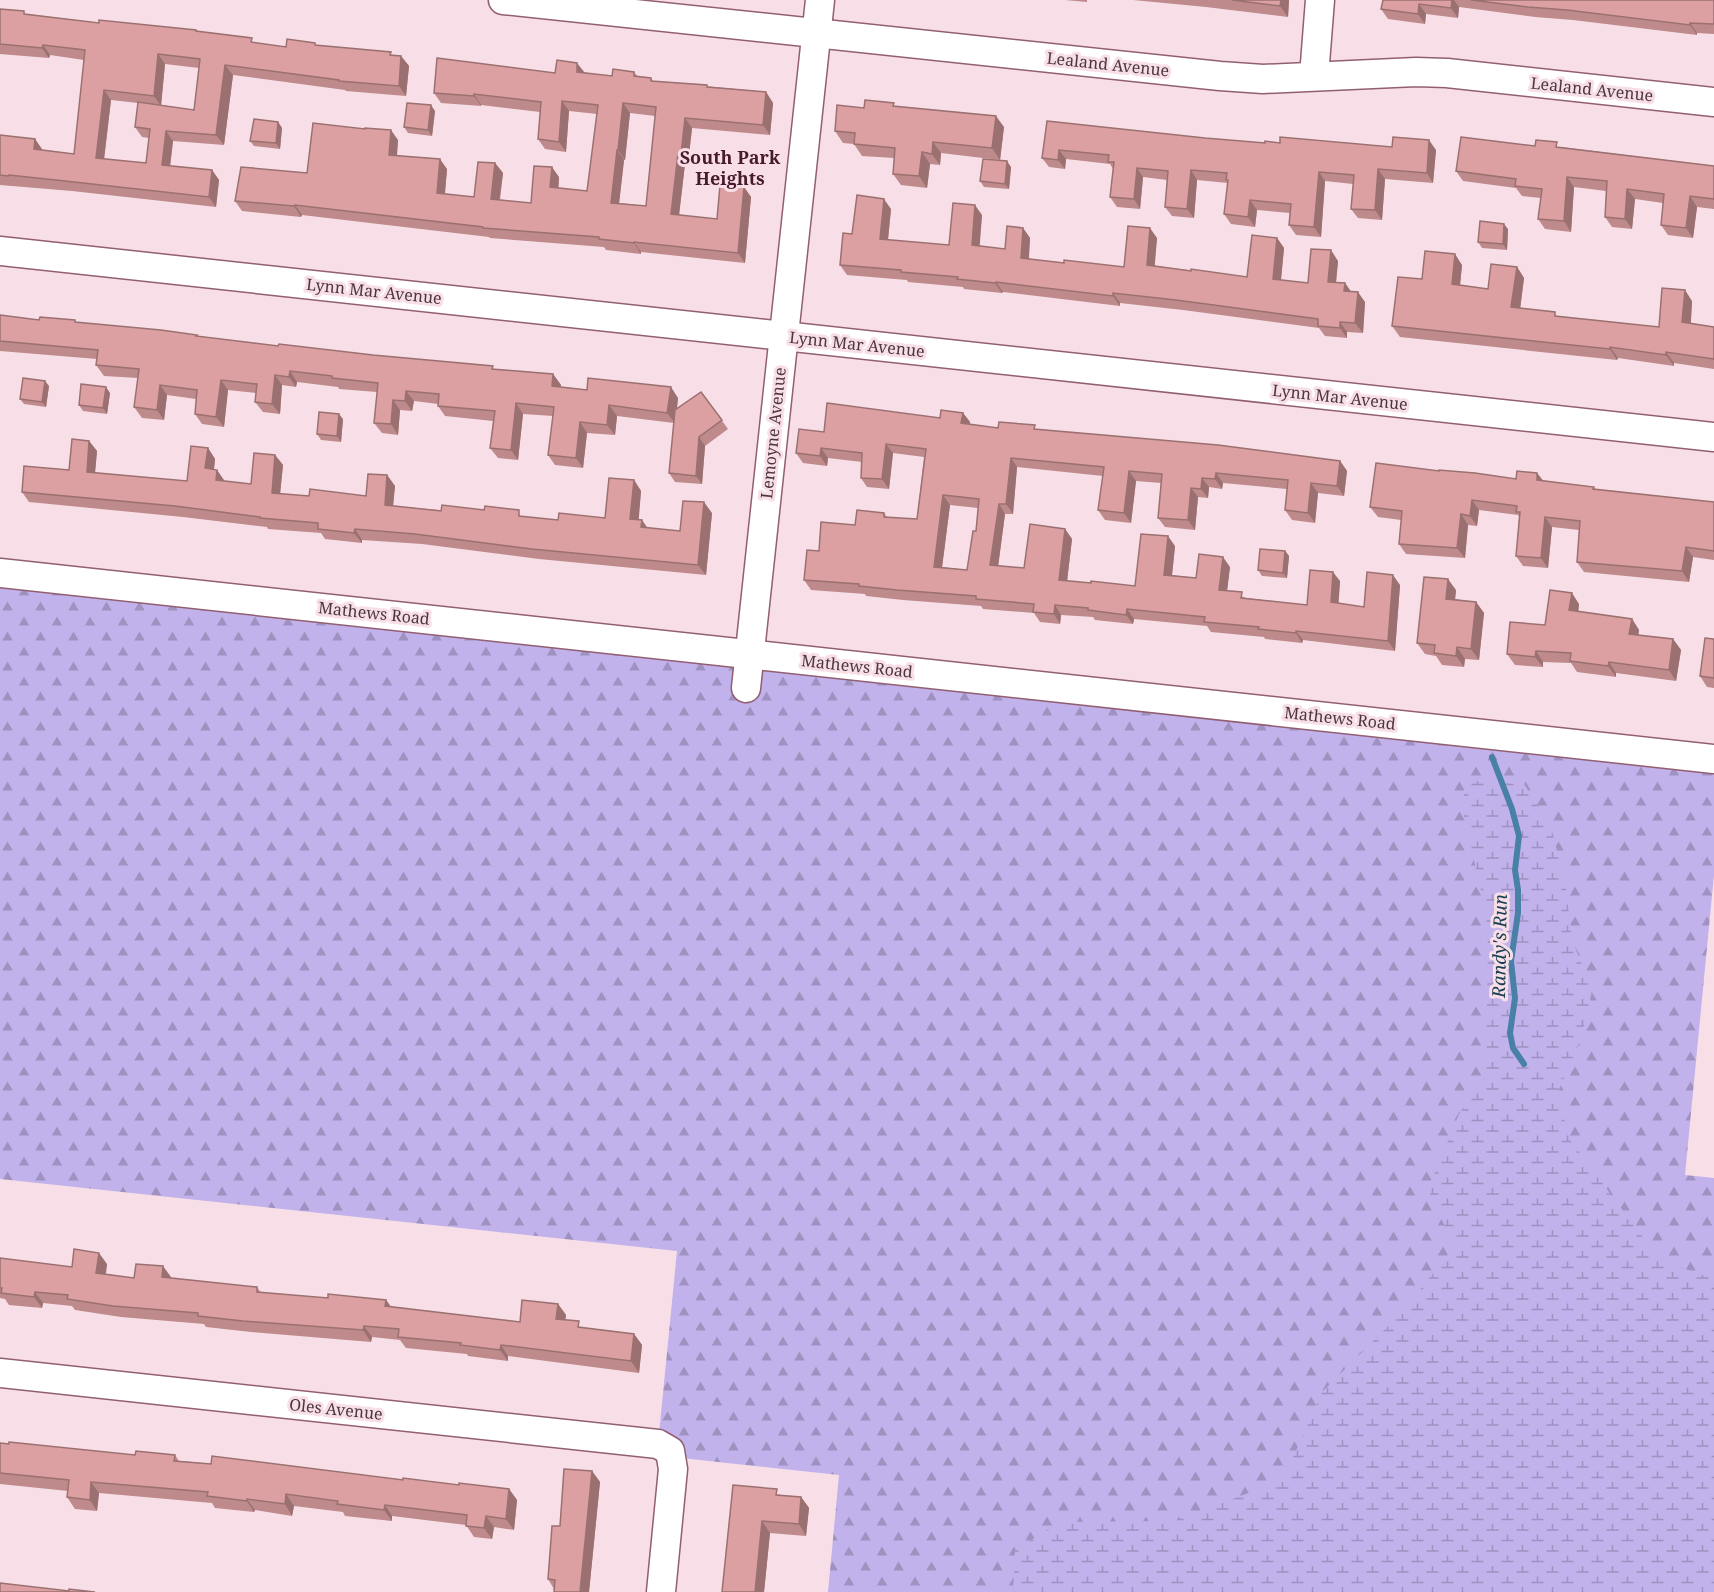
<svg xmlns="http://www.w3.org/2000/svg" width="1714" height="1592" font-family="'Noto Serif',serif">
<defs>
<pattern id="forest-firs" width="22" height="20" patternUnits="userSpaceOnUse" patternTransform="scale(1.5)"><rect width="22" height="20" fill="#c1b2ec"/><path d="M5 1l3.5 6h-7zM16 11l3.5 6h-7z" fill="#9f92c0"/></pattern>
<pattern id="wetland-marsh" width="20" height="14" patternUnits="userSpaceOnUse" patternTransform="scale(1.5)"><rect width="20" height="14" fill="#c1b2ec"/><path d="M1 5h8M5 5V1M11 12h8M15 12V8" fill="none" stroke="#9f92c0"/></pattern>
</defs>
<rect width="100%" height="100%" fill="#f8dfe7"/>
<polygon fill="url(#forest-firs)" points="0,573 1714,759 1714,875 1685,1175 1714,1178 1714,1592 828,1592 839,1475 672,1457 658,1444 677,1251 0,1179"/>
<polygon fill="url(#wetland-marsh)" points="1464,780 1524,784 1550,824 1565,881 1572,939 1592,991 1582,1036 1557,1094 1570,1140 1660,1260 1714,1279 1714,1592 1013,1592 1015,1550 1060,1522 1174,1521 1283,1480 1322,1392 1404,1310 1454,1247 1428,1189 1459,1114 1486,1075 1488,940 1482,895 1464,817"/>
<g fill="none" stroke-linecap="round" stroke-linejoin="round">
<polyline stroke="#4980a5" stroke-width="6" points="1492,757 1512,809 1519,836 1515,870 1518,890 1518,913 1511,961 1515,998 1510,1033 1513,1048 1524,1064"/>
<g stroke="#925e71" stroke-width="31">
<g id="minor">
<polyline points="503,0 1220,76 1263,79 1416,72 1447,73 1714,102"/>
<polyline points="1314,76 1320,0"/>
<polyline points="0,251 1714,437"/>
<polyline points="0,573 1714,759"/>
<polyline points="746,688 820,0"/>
<polyline points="0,1373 658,1444 670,1451 673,1469 661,1592"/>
</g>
</g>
<use href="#minor" stroke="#fff" stroke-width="28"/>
</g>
<g fill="#be8a8b" fill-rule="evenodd">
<polygon points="1065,0 1087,0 1087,2"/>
<polygon points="1133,0 1289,0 1288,17 1206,7"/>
<polygon points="1383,0 1714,0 1714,34 1697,33 1697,35 1573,20 1535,17 1459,7 1458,18 1426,14 1425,24 1388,19 1381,9"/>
<path d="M 0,9 L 27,14 L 99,23 L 196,30 L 197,31 L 256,43 L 286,47 L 317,45 L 401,56 L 409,66 L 406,96 L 346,91 L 345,90 L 233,75 L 224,145 L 173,141 L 170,166 L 212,170 L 219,180 L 216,207 L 72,191 L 0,185 L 0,135 L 35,139 L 42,150 L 74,154 L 84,60 L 50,55 L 49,58 L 0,54 ZM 165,64 L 199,68 L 194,110 L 161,105 ZM 111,100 L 138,103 L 135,127 L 142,137 L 149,138 L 146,163 L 104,159 Z"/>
<path d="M 634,72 L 638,77 L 651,78 L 653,81 L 766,92 L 773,103 L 770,135 L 692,128 L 688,164 L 685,164 L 679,215 L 717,219 L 744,187 L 751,197 L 745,263 L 641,252 L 641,254 L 606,250 L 604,247 L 490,238 L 489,237 L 302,215 L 301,217 L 242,211 L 235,201 L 307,173 L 398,140 L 397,156 L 447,169 L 445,194 L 474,197 L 495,163 L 503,173 L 500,200 L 531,203 L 559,177 L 558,188 L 587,191 L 597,114 L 569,111 L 566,152 L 545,149 L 538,139 L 540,112 L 481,105 L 481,106 L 441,103 L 434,93 L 555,73 L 585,73 L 612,76 ZM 630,113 L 655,116 L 646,206 L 619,203 L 624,160 L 625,160 Z"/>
<polygon points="896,106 1004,127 1000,160 941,153 940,165 930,164 927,188 901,185 893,174 894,158 862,156 854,144 843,143 835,131 864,108"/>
<polygon points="435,111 432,136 408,133 404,127"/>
<polygon points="1047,121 1205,138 1265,143 1392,147 1436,150 1433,183 1385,179 1382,220 1358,218 1351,209 1353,184 1325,181 1321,237 1296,235 1289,225 1290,213 1257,210 1255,227 1231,224 1224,214 1228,183 1197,180 1194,218 1172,216 1165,207 1167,180 1143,177 1140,209 1117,207 1110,197 1113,169 1110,164 1066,159 1065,169 1049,167 1042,158"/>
<polygon points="278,122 282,128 280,149 254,146 250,141"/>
<polygon points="1561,147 1714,166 1714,209 1697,207 1693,238 1668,235 1661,225 1663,203 1635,199 1632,229 1612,227 1605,217 1606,191 1574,187 1571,232 1545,229 1538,219 1541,198 1522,196 1516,188 1463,181 1456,171"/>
<polygon points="1011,167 1009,189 984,187 980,181"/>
<polygon points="891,209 888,240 949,245 982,215 979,246 1005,249 1023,228 1030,238 1029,259 1064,263 1124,267 1157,238 1154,266 1247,277 1277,238 1284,248 1281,280 1308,283 1338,261 1336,283 1345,283 1351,292 1365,302 1363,333 1347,332 1347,338 1325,336 1319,328 1183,310 1120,303 1120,306 1003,292 1002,293 964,289 963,287 908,282 907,280 847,275 840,265 852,234"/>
<polygon points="1508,229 1507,250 1482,248 1478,242"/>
<polygon points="1462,265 1460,285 1488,289 1517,267 1524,278 1520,308 1558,316 1659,327 1692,301 1691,323 1714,327 1714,369 1674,363 1674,366 1618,358 1617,360 1400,337 1392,326 1422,279"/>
<polygon points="0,315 39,320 75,320 76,322 197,335 198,337 278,346 495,369 553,374 561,385 560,387 678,398 677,409 701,392 728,429 705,446 702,484 675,482 669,473 674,423 617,416 615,435 587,433 583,468 555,465 548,455 553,416 523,414 518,460 498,458 490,448 493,421 445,416 438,406 438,404 414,401 412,411 400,410 398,435 382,433 374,423 377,392 339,389 338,387 297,382 296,387 282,385 280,414 263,412 255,402 256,393 228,390 224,427 202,424 195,414 196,399 167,395 164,420 142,418 134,407 138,378 104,376 96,365 97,359 0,351"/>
<polygon points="49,386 46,407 24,404 20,399"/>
<polygon points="110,393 107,414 83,411 79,405"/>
<path d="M 963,413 L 970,422 L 969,424 L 998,428 L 1037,429 L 1340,461 L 1347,471 L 1344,496 L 1318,493 L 1315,523 L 1292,520 L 1285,510 L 1287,489 L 1223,483 L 1222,489 L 1209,487 L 1208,498 L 1198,497 L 1195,530 L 1165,527 L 1158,518 L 1161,483 L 1136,481 L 1131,523 L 1105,520 L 1098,510 L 1103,476 L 1017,467 L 1013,514 L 1005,514 L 998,566 L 1024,568 L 1065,529 L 1072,539 L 1067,581 L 1135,586 L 1175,546 L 1172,575 L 1196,578 L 1230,567 L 1227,590 L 1246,598 L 1307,605 L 1340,581 L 1338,603 L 1364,607 L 1400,585 L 1395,651 L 1303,640 L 1302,643 L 1265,639 L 1264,637 L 1211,632 L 1207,626 L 1134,619 L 1133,624 L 1095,620 L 1093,617 L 1061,615 L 1060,624 L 1040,622 L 1034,613 L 983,609 L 981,606 L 903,600 L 866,596 L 865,594 L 811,590 L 804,580 L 819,551 L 855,525 L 884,513 L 887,517 L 917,519 L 924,457 L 893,453 L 889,489 L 867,487 L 861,478 L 862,462 L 828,458 L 827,466 L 803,463 L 796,453 ZM 950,505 L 978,508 L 976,531 L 967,570 L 942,567 Z"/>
<polygon points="343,419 341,442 321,440 317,434"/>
<polygon points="89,441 97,451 95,473 187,481 208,448 215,459 214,469 217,470 224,481 251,484 275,455 283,465 280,494 309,496 366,496 387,475 395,486 393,506 558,520 605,518 634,480 641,491 638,520 647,528 680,531 712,513 706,575 539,559 422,544 362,540 362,543 325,539 321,533 268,529 267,527 183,517 29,502 22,492 69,470"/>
<polygon points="1439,471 1516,479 1537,473 1543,481 1594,487 1595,489 1714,502 1714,560 1693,557 1689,582 1584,572 1577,562 1579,530 1552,527 1548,568 1523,566 1516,556 1519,517 1518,515 1479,510 1477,526 1468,525 1465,558 1406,554 1399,544 1401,520 1378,517 1370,507"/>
<polygon points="1285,551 1289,556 1287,578 1262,576 1258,570"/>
<polygon points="1456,590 1455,599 1476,602 1484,613 1479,660 1465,659 1464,667 1442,665 1436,656 1425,654 1417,643"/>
<polygon points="1579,604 1578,612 1632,619 1639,630 1638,635 1673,639 1681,650 1676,681 1616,673 1616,677 1577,672 1571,663 1543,662 1543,667 1515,665 1507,654 1545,625"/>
<polygon points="1714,639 1714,688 1707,687 1700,676"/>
<polygon points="0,1258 72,1267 107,1264 106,1274 134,1278 171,1277 171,1278 257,1287 261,1293 328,1298 386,1300 391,1307 520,1322 558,1304 566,1315 565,1320 583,1328 634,1334 642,1345 639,1373 508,1356 508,1361 468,1356 467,1354 406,1348 400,1340 372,1337 371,1342 251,1332 206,1327 204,1324 121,1317 75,1310 72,1306 43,1303 42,1308 9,1305 5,1299 0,1298"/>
<polygon points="0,1443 135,1455 175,1455 179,1461 509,1489 517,1500 514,1530 494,1527 492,1539 474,1537 466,1525 392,1516 392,1521 345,1516 343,1512 294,1506 292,1516 255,1510 254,1512 215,1508 212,1503 99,1493 97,1511 75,1509 67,1497 68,1491 0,1484"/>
<polygon points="592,1471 600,1482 589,1592 554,1592 554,1589 548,1579 560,1526"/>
<polygon points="733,1485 781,1495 801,1497 809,1508 806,1536 770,1533 764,1592 722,1592"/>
</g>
<g fill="#9b7071">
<polygon points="1281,0 1289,0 1288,17 1280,6"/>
<polygon points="1452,0 1454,0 1459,7 1458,18 1451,8"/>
<polygon points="1419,4 1426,14 1425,24 1418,14"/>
<polygon points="1690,23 1697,33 1697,35 1690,25"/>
<polygon points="43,45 50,55 49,58 42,48"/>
<polygon points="158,54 165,64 161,106 154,96"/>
<polygon points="401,56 409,66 406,96 399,86"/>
<polygon points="577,63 585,73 577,72"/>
<polygon points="225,65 233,75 224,145 216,135"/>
<polygon points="104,90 111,100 103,168 96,158"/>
<polygon points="766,92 773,103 770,135 763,125"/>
<polygon points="474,94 481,105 481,106 474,96"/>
<polygon points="562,101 569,111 566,152 559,142"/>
<polygon points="623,103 630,113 625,160 618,150"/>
<polygon points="431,105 435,111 432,136 428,130"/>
<polygon points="996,116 1004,127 1000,160 992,148"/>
<polygon points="685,118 692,128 688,164 681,154"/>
<polygon points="278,122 282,128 280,149 276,143"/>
<polygon points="391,130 398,140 396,165 389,155"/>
<polygon points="166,131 173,141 169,175 162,165"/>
<polygon points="35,139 42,149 41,159 34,149"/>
<polygon points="1429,140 1436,150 1433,183 1427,173"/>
<polygon points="933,142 941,153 940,165 932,154"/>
<polygon points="617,150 624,160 618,213 611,203"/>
<polygon points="1059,150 1066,159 1065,169 1058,160"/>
<polygon points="922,152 930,164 927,188 919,176"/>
<polygon points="678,154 685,164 678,224 671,214"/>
<polygon points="440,159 447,169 444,203 437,193"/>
<polygon points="1007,161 1011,167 1009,189 1005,184"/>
<polygon points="495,163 503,173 498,209 491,199"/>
<polygon points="552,167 559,177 558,197 550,187"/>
<polygon points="1137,168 1143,177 1140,209 1134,199"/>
<polygon points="1378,169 1385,179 1382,220 1375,210"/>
<polygon points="212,170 219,180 216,207 209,197"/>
<polygon points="1191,170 1197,180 1194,218 1187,209"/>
<polygon points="1319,172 1325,181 1321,237 1314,227"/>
<polygon points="1567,177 1574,187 1571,232 1564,221"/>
<polygon points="744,187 751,197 745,263 738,253"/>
<polygon points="1627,189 1635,199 1632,229 1625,219"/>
<polygon points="1690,196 1697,207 1693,238 1686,228"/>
<polygon points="884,199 891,209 887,249 880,239"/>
<polygon points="1250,200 1257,210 1255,227 1248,217"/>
<polygon points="295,205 302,215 301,217 294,206"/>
<polygon points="975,205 982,215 979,255 972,245"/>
<polygon points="1504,224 1508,229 1507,250 1503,244"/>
<polygon points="1023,228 1030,238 1028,268 1021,258"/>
<polygon points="1150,228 1157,238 1154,275 1147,265"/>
<polygon points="1277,238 1284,248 1280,289 1273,279"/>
<polygon points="634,242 641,252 641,254 634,243"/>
<polygon points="1331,250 1338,261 1335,292 1328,282"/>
<polygon points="1455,254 1462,265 1459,295 1452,284"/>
<polygon points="1517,267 1524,278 1519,318 1511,307"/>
<polygon points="996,282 1003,292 1002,293 995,283"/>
<polygon points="1345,283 1352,293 1344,291"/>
<polygon points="1685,290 1692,301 1690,333 1682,322"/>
<polygon points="1358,292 1365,302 1363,333 1355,323"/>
<polygon points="1113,293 1120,303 1120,306 1113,296"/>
<polygon points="1340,322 1347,332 1347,338 1340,328"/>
<polygon points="1610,347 1618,358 1617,360 1610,349"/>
<polygon points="1666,352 1674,363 1674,366 1666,355"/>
<polygon points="290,371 297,382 296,387 289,377"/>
<polygon points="553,374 561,385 559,396 552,386"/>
<polygon points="275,375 282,385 280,414 272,404"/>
<polygon points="221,380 228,390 224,427 216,417"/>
<polygon points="45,381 49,386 46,407 42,402"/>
<polygon points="160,385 167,395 164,420 157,410"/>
<polygon points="106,387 110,393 107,414 103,408"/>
<polygon points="671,387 678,398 675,423 667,413"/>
<polygon points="406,391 414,401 412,411 405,401"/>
<polygon points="393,400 400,410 398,435 391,424"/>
<polygon points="516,403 523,414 518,460 511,450"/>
<polygon points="609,405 617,416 615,435 607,425"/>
<polygon points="963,413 970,422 968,433 961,423"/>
<polygon points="339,414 343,419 341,442 337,436"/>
<polygon points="580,422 587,433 583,468 576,458"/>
<polygon points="699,437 705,446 702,484 696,476"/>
<polygon points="89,441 97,451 94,483 87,472"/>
<polygon points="886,444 893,453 889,489 882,479"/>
<polygon points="208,448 215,459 213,478 205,468"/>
<polygon points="821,448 828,458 827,466 820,456"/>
<polygon points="275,455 283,465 279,504 272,493"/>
<polygon points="1011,458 1017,467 1013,514 1006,504"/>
<polygon points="1340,461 1347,471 1344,496 1337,486"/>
<polygon points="217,470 224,480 223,490 216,480"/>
<polygon points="1129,471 1136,481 1131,523 1124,513"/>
<polygon points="1216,473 1223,483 1222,489 1215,479"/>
<polygon points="1537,473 1545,483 1537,480"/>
<polygon points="387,475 395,486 392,516 385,505"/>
<polygon points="1202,478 1209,487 1208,498 1201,489"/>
<polygon points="634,480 641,491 638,529 630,519"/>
<polygon points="1311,483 1318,493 1315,523 1308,513"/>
<polygon points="1191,488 1198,497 1195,530 1188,520"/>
<polygon points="943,495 950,505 941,576 934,567"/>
<polygon points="1472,500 1479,510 1477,526 1470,516"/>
<polygon points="704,502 712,513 706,575 698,565"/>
<polygon points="999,504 1005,514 997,575 990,565"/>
<polygon points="1461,514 1468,525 1465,558 1457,548"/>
<polygon points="1545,517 1552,527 1548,568 1541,558"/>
<polygon points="642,520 649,530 641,527"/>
<polygon points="355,529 362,540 362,543 354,533"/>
<polygon points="1065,529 1072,539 1066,590 1059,580"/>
<polygon points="1168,536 1175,546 1171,585 1164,575"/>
<polygon points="1686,547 1693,557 1689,582 1682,571"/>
<polygon points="1285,551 1289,556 1287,578 1283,573"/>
<polygon points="1223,557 1230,567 1226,600 1219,590"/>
<polygon points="1333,572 1340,581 1338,612 1331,602"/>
<polygon points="1393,575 1400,585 1395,651 1388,641"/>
<polygon points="1448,579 1456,590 1454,610 1446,599"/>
<polygon points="1572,593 1579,604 1577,621 1569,610"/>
<polygon points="1476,602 1484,613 1479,660 1471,649"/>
<polygon points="1055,605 1061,615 1060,624 1054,614"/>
<polygon points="1127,609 1134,619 1133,624 1126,615"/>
<polygon points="1632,619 1639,630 1637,645 1629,634"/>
<polygon points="1296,631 1303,640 1302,643 1296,633"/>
<polygon points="1673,639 1681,650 1676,681 1669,670"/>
<polygon points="1457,647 1465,659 1464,667 1456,656"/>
<polygon points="1536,651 1543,662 1543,667 1535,657"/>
<polygon points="1609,662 1616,673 1616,677 1608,666"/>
<polygon points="99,1253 107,1264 104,1284 96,1273"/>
<polygon points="163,1266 171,1277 170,1289 162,1277"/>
<polygon points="35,1292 43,1303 42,1308 34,1297"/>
<polygon points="386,1300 394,1311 385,1306"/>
<polygon points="558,1304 566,1315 564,1330 556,1319"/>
<polygon points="364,1326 372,1337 371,1342 363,1330"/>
<polygon points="634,1334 642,1345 639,1373 631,1361"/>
<polygon points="501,1345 508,1356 508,1361 500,1350"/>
<polygon points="592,1471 600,1482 589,1592 580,1592"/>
<polygon points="91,1482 99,1493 97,1511 90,1500"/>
<polygon points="509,1489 517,1500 514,1530 506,1519"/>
<polygon points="286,1494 294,1506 292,1516 285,1504"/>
<polygon points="801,1497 809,1508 806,1536 799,1524"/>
<polygon points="247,1499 255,1510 254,1512 247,1501"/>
<polygon points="385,1505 392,1516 392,1521 384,1510"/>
<polygon points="486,1516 494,1527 492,1539 484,1528"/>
<polygon points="762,1521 770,1533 764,1592 755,1592"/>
</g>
<g fill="#dda0a2" stroke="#9b7071" stroke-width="1.5" fill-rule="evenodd">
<polygon points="1232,0 1281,0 1280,6"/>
<polygon points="1383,0 1452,0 1451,8 1419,4 1418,14 1381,9"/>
<polygon points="1471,0 1714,0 1714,24 1690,23 1690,25 1567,10 1528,7"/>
<path d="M 0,9 L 24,11 L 24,14 L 99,23 L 99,20 L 196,30 L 196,31 L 252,38 L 251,42 L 286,47 L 287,39 L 315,43 L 315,45 L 391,52 L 390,55 L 401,56 L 399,86 L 339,81 L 339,80 L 225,65 L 216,135 L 166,131 L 162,165 L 212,170 L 209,197 L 65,181 L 9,175 L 8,176 L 0,175 L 0,135 L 35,139 L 34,149 L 74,154 L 85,50 L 43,45 L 42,48 L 0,44 ZM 158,54 L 200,59 L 194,110 L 138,102 L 135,127 L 150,129 L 146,163 L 96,158 L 104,90 L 154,96 Z"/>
<path d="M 437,58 L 555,73 L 557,60 L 577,63 L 577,72 L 612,76 L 613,69 L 634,72 L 634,76 L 651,78 L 651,81 L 707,85 L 707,87 L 766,92 L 763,125 L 685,118 L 681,154 L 678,154 L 671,214 L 717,219 L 720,185 L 744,187 L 738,253 L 634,242 L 634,243 L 599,239 L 599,237 L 483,228 L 483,227 L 295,205 L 294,206 L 235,201 L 241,167 L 307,173 L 313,123 L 365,129 L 365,128 L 391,130 L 389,155 L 440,159 L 437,193 L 474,197 L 478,162 L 495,163 L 491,199 L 531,203 L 534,166 L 552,167 L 550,187 L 587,191 L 598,105 L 562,101 L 559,142 L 538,139 L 541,102 L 474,94 L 474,96 L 434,93 ZM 623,103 L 656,107 L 646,206 L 611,203 L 617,150 L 618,150 Z"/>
<polygon points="865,100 894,103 893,106 996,116 992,148 933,142 932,154 922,152 919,176 893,174 895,148 854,144 855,133 835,131 837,105 864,108"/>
<polygon points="407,103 431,105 428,130 404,127"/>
<polygon points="254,119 278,122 276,143 250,141"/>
<polygon points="1047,121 1205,138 1265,143 1265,141 1280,143 1280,137 1392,147 1393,137 1429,140 1427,173 1378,169 1375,210 1351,209 1354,175 1319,172 1314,227 1289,225 1291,204 1250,200 1248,217 1224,214 1228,180 1226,180 1227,173 1191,170 1187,209 1165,207 1168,171 1137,168 1134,199 1110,197 1114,162 1108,162 1109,155 1059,150 1058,160 1042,158"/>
<polygon points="1461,137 1535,146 1536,140 1557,142 1556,147 1714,166 1714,199 1690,196 1686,228 1661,225 1664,194 1627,189 1625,219 1605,217 1607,181 1567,177 1564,221 1538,219 1542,189 1515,186 1516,179 1456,171"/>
<polygon points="983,159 1007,161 1005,184 980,181"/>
<polygon points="857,195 884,199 880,239 949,245 953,203 975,205 972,245 1005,249 1007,226 1023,228 1021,258 1064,263 1064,260 1124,267 1128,226 1150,228 1147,265 1191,271 1191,269 1247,277 1252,235 1277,238 1273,279 1308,283 1311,249 1331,250 1328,282 1345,283 1344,291 1358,292 1355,323 1340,322 1340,328 1318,326 1318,319 1176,300 1113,293 1113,296 996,282 995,283 957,279 958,277 901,272 901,270 840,265 843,233 852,234"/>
<polygon points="1480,221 1504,224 1503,244 1478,242"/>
<polygon points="1425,251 1455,254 1452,284 1488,289 1491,264 1517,267 1511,307 1555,312 1555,316 1659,327 1662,288 1685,290 1682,322 1714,327 1714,359 1666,352 1666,355 1610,347 1610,349 1392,326 1398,277 1422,279"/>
<polygon points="0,315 39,320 40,317 75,320 75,322 161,330 197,335 196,336 278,346 279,344 373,355 493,366 492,369 553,374 552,386 587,390 588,378 671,387 667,413 609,405 607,425 580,422 576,458 548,455 554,407 516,403 511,450 490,448 495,411 438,406 439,394 406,391 405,401 393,400 391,424 374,423 378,383 332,378 332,376 290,371 289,377 275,375 272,404 255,402 257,384 221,380 216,417 195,414 197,390 160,385 157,410 134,407 139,369 96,365 98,350 0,341"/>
<polygon points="23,378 45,381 42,402 20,399"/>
<polygon points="81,384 106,387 103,408 79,405"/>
<polygon points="701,392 722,420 699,437 696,476 669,473 675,410"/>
<path d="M 827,403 L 940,418 L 941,410 L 963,413 L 961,423 L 998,428 L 999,422 L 1035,425 L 1034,429 L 1218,445 L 1340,461 L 1337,486 L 1311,483 L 1308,513 L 1285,510 L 1288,480 L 1216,473 L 1215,479 L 1202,478 L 1201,489 L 1191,488 L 1188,520 L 1158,518 L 1162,474 L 1129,471 L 1124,513 L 1098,510 L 1104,467 L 1011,458 L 1006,504 L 999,504 L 990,565 L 1024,568 L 1030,524 L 1065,529 L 1059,580 L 1091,583 L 1091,581 L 1135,586 L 1141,534 L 1168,536 L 1164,575 L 1196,578 L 1199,554 L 1223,557 L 1219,590 L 1242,592 L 1241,598 L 1307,605 L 1310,570 L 1333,572 L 1331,602 L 1364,607 L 1367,572 L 1393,575 L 1388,641 L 1296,631 L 1296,633 L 1258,629 L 1259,627 L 1204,622 L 1205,617 L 1127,609 L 1126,615 L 1088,610 L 1088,608 L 1055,605 L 1054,614 L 1033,612 L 1034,604 L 976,599 L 976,596 L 897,590 L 859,586 L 859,584 L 804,580 L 807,550 L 819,551 L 821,522 L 855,525 L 857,510 L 884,513 L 884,517 L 917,519 L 926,449 L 886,444 L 882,479 L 861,478 L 862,453 L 821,448 L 820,456 L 796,453 L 799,429 L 824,432 ZM 943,495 L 979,499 L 976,531 L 973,531 L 967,570 L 934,567 Z"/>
<polygon points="319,412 339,414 337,436 317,434"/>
<polygon points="72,439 89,441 87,472 187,481 191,446 208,448 205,468 217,470 216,480 251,484 254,453 275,455 272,493 309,496 310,489 366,496 368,474 387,475 385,505 441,511 442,505 484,510 485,506 519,510 519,516 558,520 559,513 605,518 609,478 634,480 630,519 642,520 641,527 680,531 683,501 704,502 698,565 532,549 415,534 355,529 354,533 318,529 318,523 260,518 260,517 175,506 22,492 24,466 69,470"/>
<polygon points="1376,463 1439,471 1439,470 1475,473 1516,479 1517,471 1537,473 1537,480 1594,487 1593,489 1714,502 1714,551 1686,547 1682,571 1577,562 1580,521 1545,517 1541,558 1516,556 1520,512 1516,512 1517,506 1472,500 1470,516 1461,514 1457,548 1399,544 1402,511 1370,507"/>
<polygon points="1260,549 1285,551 1283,573 1258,570"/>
<polygon points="1424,577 1448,579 1446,599 1476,602 1471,649 1457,647 1456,656 1434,653 1435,645 1417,643"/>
<polygon points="1550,590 1572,593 1569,610 1632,619 1629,634 1673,639 1669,670 1609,662 1608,666 1570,661 1571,653 1536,651 1535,657 1507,654 1510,622 1545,625"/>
<polygon points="1705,638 1714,639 1714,678 1700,676"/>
<polygon points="74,1249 99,1253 96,1273 134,1278 136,1264 163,1266 162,1277 257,1287 257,1292 328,1298 328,1294 386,1300 385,1306 520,1322 522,1300 558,1304 556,1319 579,1321 578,1327 634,1334 631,1361 501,1345 500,1350 460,1345 461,1343 398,1337 399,1329 364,1326 363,1330 243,1321 198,1316 198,1313 113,1306 67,1299 68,1295 35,1292 34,1297 1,1293 2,1288 0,1288 0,1258 72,1267"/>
<polygon points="9,1442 135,1455 136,1451 175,1455 174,1461 211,1464 212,1456 403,1480 403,1478 459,1485 459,1483 509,1489 506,1519 486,1516 484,1528 466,1526 467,1515 385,1505 384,1510 337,1504 338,1501 286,1494 285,1504 247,1499 247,1501 207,1496 208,1492 91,1482 90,1500 67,1497 69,1480 0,1473 0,1443 9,1444"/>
<polygon points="564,1469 592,1471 580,1592 554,1592 555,1580 548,1579 552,1526 560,1526"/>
<polygon points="733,1485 777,1489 776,1495 801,1497 799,1524 762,1521 755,1592 722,1592"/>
<polygon points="0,1583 69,1591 69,1589 95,1592 0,1592"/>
</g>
<g text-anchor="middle" stroke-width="6" stroke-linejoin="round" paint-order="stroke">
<g font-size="16" fill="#4d353d" stroke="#f8dfe7">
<text transform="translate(1108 64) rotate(6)" y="6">Lealand Avenue</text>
<text transform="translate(1592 89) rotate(6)" y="6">Lealand Avenue</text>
<text transform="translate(374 291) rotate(6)" y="6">Lynn Mar Avenue</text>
<text transform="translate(857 344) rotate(6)" y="6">Lynn Mar Avenue</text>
<text transform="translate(1340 397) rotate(6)" y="6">Lynn Mar Avenue</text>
<text transform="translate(773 433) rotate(-84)" y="6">Lemoyne Avenue</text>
<text transform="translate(374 613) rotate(6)" y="6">Mathews Road</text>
<text transform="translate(857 666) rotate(6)" y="6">Mathews Road</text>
<text transform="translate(1340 718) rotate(6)" y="6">Mathews Road</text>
<text transform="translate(336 1409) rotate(6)" y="6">Oles Avenue</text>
</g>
<g font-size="18" font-weight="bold" fill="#471a2c" stroke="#f8dfe7">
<text x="730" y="164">South Park<tspan x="730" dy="21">Heights</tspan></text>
</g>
<g font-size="18" font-style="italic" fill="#173d52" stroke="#f8dfe7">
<text transform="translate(1500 946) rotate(-89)" y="6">Randy's Run</text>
</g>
</g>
</svg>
